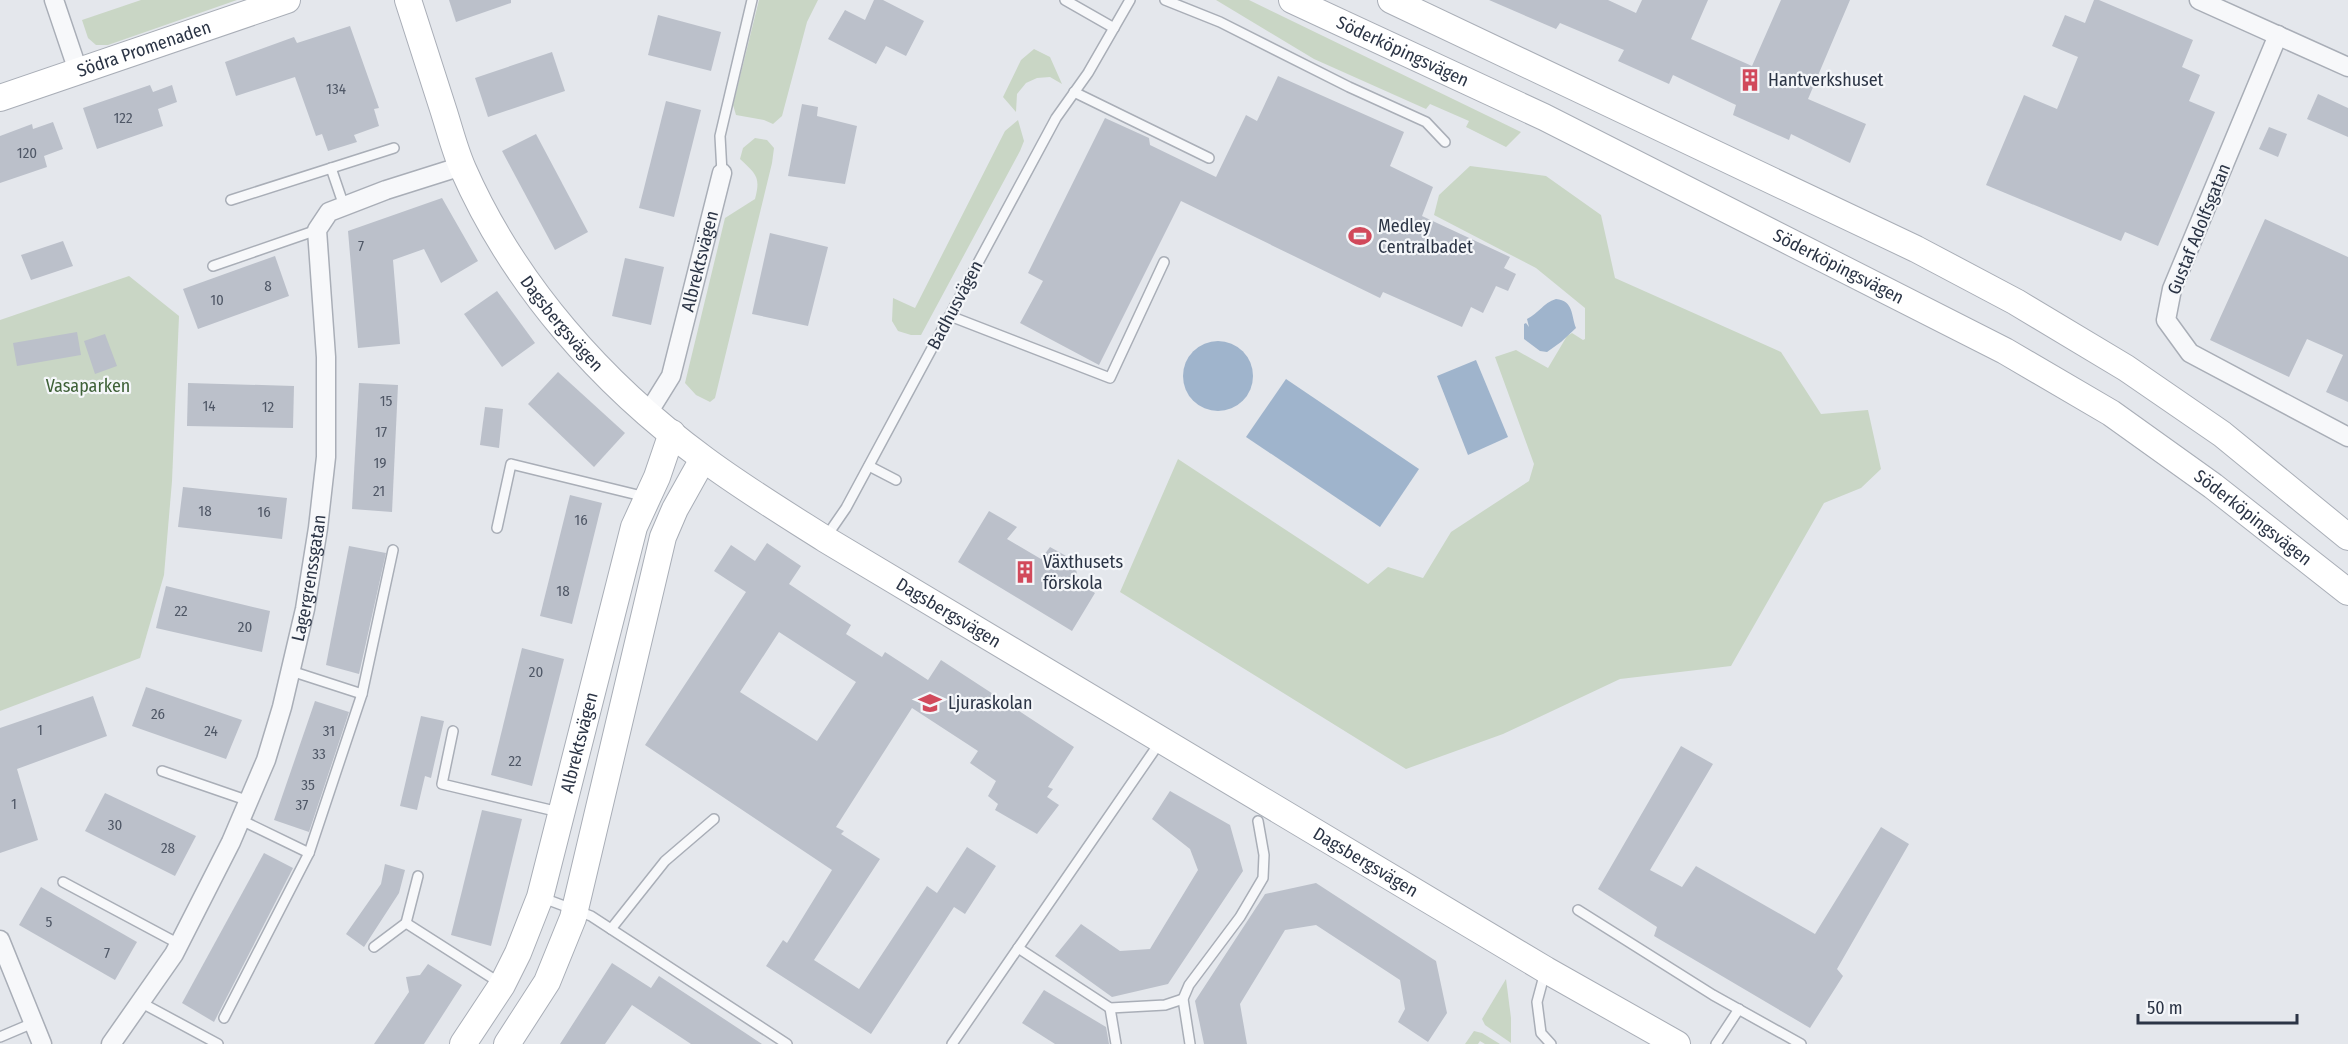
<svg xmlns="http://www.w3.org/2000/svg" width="2348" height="1044" font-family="'Fira Sans Condensed',sans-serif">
<rect width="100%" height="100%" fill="#e4e7ec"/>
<g fill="#c9d6c5">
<polygon points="141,0 237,0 108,45 96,45 88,38 82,20"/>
<polygon points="759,0 818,0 807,22 782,116 773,124 764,120 736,115 733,105"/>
<polygon points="1216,0 1249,0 1521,132 1506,147 1466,127 1469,121 1430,104 1426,109 1314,59"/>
<polygon points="1034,49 1050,57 1062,84 1050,77 1037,78 1026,83 1017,94 1016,112 1003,97 1021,60"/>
<polygon points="1018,120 1024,141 1020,151 921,335 911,335 898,331 892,321 893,298 915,308 1005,131"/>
<path d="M 755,138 L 767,140 L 774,148 L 772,163 L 715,398 L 710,402 L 696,395 L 685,383 L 725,218 L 755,199 C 761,177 756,174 740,159 L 743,148 Z"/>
<polygon points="1470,166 1546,176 1601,215 1615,278 1781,352 1821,414 1868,410 1881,469 1861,488 1824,503 1731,666 1620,679 1503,734 1406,769 1120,592 1178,459 1368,584 1388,567 1423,578 1451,532 1529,481 1534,464 1495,357 1516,350 1548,368 1567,336 1572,333 1583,340 1585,339 1585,308 1536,268 1434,215 1439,195"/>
<polygon points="129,276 179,316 172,481 164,575 140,658 0,711 0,320"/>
<polygon points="1506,979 1511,1018 1511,1043 1485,1025 1482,1019"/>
<polygon points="1474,1031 1482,1033 1500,1044 1485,1044 1480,1041 1478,1044 1465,1044"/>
</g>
<g fill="#9fb4cc">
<path d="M 1556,299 C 1574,301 1571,315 1576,328 L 1561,342 L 1547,352 L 1540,351 L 1524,339 L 1524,324 L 1526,323 L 1529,327 L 1527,319 C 1538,314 1543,303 1556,299 Z"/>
<circle cx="1218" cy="376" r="35"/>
<polygon points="1476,360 1508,437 1468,455 1437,376"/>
<polygon points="1286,379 1419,469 1380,527 1246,437"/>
</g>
<g fill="#bbc0ca" fill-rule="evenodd">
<polygon points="449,0 511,0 511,3 456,22"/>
<polygon points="874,0 883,0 924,21 906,56 886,46 876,64 828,39 845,10 865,20"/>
<polygon points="1489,0 1608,0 1636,13 1642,0 1708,0 1691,39 1752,66 1781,0 1850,0 1808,99 1866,124 1850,163 1791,134 1789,140 1733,115 1736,105 1673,75 1669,84 1618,61 1624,50 1560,23 1556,29"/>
<polygon points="2094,0 2099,0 2193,40 2182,67 2200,75 2189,101 2215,112 2158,246 2125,232 2121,241 1986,185 2024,95 2057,109 2078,57 2052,46 2065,15 2085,23"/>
<polygon points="658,15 721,32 711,71 648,55"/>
<polygon points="350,26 379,108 374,109 379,126 354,135 357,142 328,151 322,134 316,136 295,77 236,96 225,62 294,37 297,43"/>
<polygon points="552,52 565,91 488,117 475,78"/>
<polygon points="1278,76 1404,132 1390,166 1433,187 1422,216 1510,257 1504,268 1516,274 1508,291 1496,286 1483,313 1471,307 1462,327 1383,292 1380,298 1181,201 1099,365 1020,323 1043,281 1028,273 1105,118 1149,138 1150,145 1216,177 1246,115 1257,121"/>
<polygon points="150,85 153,92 172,85 177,102 158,109 163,126 97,149 83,108"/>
<polygon points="2318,94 2348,108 2348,137 2307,119"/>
<polygon points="666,101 701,110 674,217 639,208"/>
<polygon points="802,104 818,107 817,116 857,126 845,184 788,176"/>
<polygon points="53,122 63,149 44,156 47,167 0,183 0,136 32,124 33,129"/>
<polygon points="2269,127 2287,134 2278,157 2259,149"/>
<polygon points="536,134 588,232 555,250 502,151"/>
<polygon points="442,198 478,261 441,283 424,249 393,260 400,344 358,348 348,231"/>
<polygon points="2265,219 2348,257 2348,402 2326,392 2343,355 2307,339 2289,377 2210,340"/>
<polygon points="770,233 828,247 808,326 752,314"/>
<polygon points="63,241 73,266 31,280 21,255"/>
<polygon points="275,256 289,296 198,329 183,289"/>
<polygon points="625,258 664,267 651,325 612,316"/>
<polygon points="497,291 535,343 502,367 464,314"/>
<polygon points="77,332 81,355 17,366 13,343"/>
<polygon points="105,334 117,366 95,374 84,341"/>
<polygon points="558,372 625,433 594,467 528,404"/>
<polygon points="188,383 294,386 293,428 187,426"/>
<polygon points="359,383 398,385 392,512 352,509"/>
<polygon points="485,407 503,409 499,448 480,445"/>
<polygon points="183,487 287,498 282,539 178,527"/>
<polygon points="570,495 602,503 572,624 540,616"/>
<polygon points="989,511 1017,527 1007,539 1041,559 1050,547 1075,561 1078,582 1095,593 1072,631 958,562"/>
<path d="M 767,543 L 801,566 L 789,584 L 851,625 L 846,634 L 882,657 L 885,652 L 928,680 L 941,660 L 1074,747 L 1048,787 L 1053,789 L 1047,797 L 1059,805 L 1037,834 L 995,810 L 998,804 L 988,796 L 996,781 L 970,763 L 978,751 L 912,708 L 836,827 L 844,831 L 841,834 L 880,859 L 814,960 L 859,989 L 927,886 L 937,893 L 967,847 L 996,866 L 965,914 L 954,907 L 871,1034 L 766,966 L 783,940 L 787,943 L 832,870 L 645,745 L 746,592 L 714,571 L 731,545 L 755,561 ZM 779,632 L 856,682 L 817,741 L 740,692 Z"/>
<polygon points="349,546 386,553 359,674 326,665"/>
<polygon points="166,586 270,611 262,652 156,628"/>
<polygon points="522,648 564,659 532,786 491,775"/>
<polygon points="146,687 242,720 226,759 132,726"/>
<polygon points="93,696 107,736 17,769 38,840 0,853 0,728"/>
<polygon points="315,701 349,712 309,832 274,820"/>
<polygon points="421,716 444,721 431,778 425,776 417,810 400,806"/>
<polygon points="1681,746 1713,764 1650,870 1682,887 1696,866 1815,934 1881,827 1909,844 1837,969 1843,976 1810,1028 1654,936 1657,927 1598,889"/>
<polygon points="1170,791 1230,825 1243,871 1168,984 1112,997 1055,956 1081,924 1120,951 1150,949 1198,870 1190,849 1152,819"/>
<polygon points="105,793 196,836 175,876 85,831"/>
<polygon points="482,810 522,819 491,946 451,935"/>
<polygon points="264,853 293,868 214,1022 182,1003"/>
<polygon points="385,864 405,870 399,893 364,947 346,934 381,884"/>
<polygon points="1316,883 1436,961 1447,1013 1428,1042 1398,1022 1405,1009 1400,980 1316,925 1285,930 1240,1004 1247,1044 1204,1044 1195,1001 1265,894"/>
<polygon points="41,887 137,942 115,980 19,925"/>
<polygon points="612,963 651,988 659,976 762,1044 691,1044 632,1005 605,1044 560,1044"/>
<polygon points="428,964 462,985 424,1044 374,1044 409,992 406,977 420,975"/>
<polygon points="1044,990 1106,1027 1109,1044 1055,1044 1022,1023"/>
</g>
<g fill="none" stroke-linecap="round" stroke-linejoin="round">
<g stroke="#a9aeb7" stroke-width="12">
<g id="lane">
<polyline points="1065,0 1114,28"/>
<polyline points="1165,0 1220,22 1349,87 1426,122 1445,142"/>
<polyline points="1074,92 1209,158"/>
<polyline points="331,168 344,206"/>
<polyline points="722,173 720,136 752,0"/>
<polyline points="231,200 394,148"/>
<polyline points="213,266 317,230"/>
<polyline points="950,316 1110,378 1164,262"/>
<polyline points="869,466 896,480"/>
<polyline points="497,528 511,464 646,497"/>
<polyline points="826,537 846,508 1056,118 1088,73 1130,0"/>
<polyline points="291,671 362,694"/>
<polyline points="453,731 442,784 559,812"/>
<polyline points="162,771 249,801"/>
<polyline points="241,820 309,853"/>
<polyline points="418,876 406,923 500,983"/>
<polyline points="63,882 179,944"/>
<polyline points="543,898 591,916 787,1044"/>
<polyline points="1578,910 1713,995 1801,1044"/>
<polyline points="611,929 665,861 714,819"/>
<polyline points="374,947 406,923"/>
<polyline points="1018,948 1110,1008 1165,1005 1183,999"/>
<polyline points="1545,972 1537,1002 1541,1033 1551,1044"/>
<polyline points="140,1002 218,1044"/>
<polyline points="1110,1008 1116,1044"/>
<polyline points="224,1018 309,853 362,694 393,550"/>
<polyline points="0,1037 33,1023"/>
<polyline points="952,1044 1160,742"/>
<polyline points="1190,1044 1183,999 1189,985 1240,917 1263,878 1264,855 1258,821"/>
<polyline points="1716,1044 1739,1009"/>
</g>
</g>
<g stroke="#a9aeb7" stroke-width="21">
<g id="street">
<polyline points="54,0 78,71"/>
<polyline points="2199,0 2348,67"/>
<polyline points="2278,35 2172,289 2166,320 2190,353 2348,437"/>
<path id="s1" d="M 648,413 L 671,376 L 722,173"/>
<polyline points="0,940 42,1044"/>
<path id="s2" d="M 111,1044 L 174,954 L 231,842 L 266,760 L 282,707 L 305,609 L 318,528 L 326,457 L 326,357 L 317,230 L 329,212 L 386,190 L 462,166"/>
</g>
</g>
<g stroke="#a9aeb7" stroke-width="28">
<g id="secondary">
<path id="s3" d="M 408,0 C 420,38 432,75 444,112 C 450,131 455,151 463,169 C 514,285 602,384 704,459 C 743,488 784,513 825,539 L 1546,970 L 1677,1044"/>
<path id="s4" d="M 1292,0 L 1544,117 L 2005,351 L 2111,413 L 2213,486 L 2348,592"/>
<polyline points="1391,0 1916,249 2016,302 2126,368 2222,434 2348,537"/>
<path id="s5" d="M 0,98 L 287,0"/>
<path id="s6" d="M 463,1044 L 502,985 L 518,953 L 540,897 L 634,527 L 657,477 L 672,433"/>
<polyline points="507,1044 547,982 573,918 663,537 675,509 703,459"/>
</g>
</g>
<use href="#lane" stroke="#f7f8fa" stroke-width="9"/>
<use href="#street" stroke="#f7f8fa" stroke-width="18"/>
<use href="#secondary" stroke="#fff" stroke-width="26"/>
</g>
<defs>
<g id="building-bare" transform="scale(1.8)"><path d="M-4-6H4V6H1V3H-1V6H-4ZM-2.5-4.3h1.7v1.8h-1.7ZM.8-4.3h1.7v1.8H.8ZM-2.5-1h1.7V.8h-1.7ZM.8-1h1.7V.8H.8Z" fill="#d1495b" stroke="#f4f6f9" stroke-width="2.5" paint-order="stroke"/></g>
<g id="stadium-bare" transform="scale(1.8)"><path d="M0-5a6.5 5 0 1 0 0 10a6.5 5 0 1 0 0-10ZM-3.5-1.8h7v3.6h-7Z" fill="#d1495b" stroke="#f4f6f9" stroke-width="2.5" paint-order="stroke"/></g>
<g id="school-bare" transform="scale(1.8)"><path d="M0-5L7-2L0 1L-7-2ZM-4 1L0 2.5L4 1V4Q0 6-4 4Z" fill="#d1495b" stroke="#f4f6f9" stroke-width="2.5" paint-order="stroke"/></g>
</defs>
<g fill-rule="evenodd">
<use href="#building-bare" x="1750" y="80"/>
<use href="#stadium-bare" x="1360" y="236"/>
<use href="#building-bare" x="1025" y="572"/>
<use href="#school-bare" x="930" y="703"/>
</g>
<g text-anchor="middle" stroke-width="4.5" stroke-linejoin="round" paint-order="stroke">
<g font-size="15" fill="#4f5766">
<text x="336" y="94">134</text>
<text x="123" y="123">122</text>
<text x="27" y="158">120</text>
<text x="361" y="251">7</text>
<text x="268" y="291">8</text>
<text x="217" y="305">10</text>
<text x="386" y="406">15</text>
<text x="209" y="411">14</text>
<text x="268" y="412">12</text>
<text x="381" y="437">17</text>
<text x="380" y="468">19</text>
<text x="379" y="496">21</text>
<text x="205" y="516">18</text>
<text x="264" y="517">16</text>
<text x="581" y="525">16</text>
<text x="563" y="596">18</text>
<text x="181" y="616">22</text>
<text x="245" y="632">20</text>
<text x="536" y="677">20</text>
<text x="158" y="719">26</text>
<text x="40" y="735">1</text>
<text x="211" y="736">24</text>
<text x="329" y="736">31</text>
<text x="319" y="759">33</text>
<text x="515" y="766">22</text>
<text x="308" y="790">35</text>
<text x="14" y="809">1</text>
<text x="302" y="810">37</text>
<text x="115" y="830">30</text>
<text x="168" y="853">28</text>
<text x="49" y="927">5</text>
<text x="107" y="958">7</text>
</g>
<g font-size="18" fill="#2b3445" stroke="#f4f6f9">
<text dy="6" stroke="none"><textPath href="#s5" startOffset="152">Södra Promenaden</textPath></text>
<text dy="6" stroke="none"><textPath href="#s4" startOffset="122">Söderköpingsvägen</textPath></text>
<text transform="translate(2199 229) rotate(-68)" y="6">Gustaf Adolfsgatan</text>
<text dy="6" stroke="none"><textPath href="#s1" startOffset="162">Albrektsvägen</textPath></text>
<text dy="6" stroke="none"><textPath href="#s4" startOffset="608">Söderköpingsvägen</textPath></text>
<text transform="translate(955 305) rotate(-62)" y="6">Badhusvägen</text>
<text dy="6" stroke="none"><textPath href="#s3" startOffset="362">Dagsbergsvägen</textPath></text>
<text dy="6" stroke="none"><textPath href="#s4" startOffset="1094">Söderköpingsvägen</textPath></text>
<text dy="6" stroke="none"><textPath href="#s2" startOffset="512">Lagergrenssgatan</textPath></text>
<text dy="6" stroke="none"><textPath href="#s3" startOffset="848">Dagsbergsvägen</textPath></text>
<text dy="6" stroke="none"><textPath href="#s6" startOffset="326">Albrektsvägen</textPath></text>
<text dy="6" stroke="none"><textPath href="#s3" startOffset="1334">Dagsbergsvägen</textPath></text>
</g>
<g font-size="18" fill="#2b3445" stroke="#f4f6f9" text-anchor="start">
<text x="1768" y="86">Hantverkshuset</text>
<text x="1378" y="232">Medley<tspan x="1378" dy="21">Centralbadet</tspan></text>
<text x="1043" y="568">Växthusets<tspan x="1043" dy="21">förskola</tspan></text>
<text x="948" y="709">Ljuraskolan</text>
</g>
<g font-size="18" fill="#3f6138" stroke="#f4f6f9">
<text x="88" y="392">Vasaparken</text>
</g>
</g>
<path d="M2138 1014v9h159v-9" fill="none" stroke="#2b3445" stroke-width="3"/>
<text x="2147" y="1014" font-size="18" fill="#2b3445" stroke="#f4f6f9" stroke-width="4.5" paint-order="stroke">50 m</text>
</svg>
